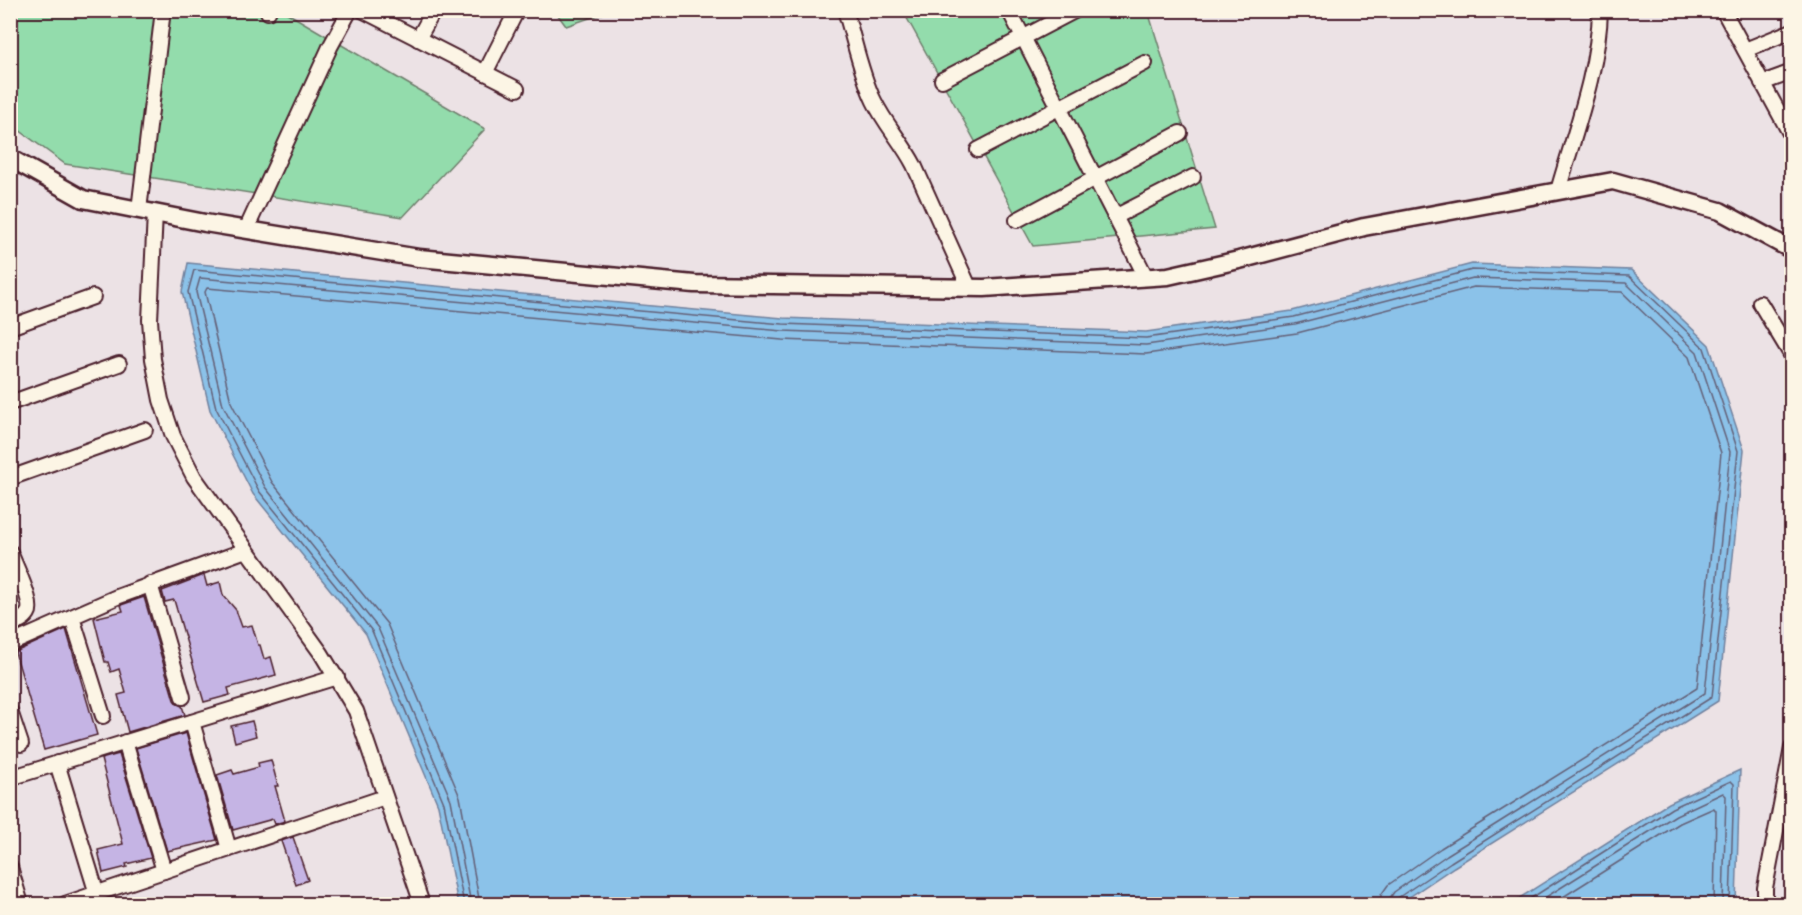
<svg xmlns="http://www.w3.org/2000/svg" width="1802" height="915" font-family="Itim,sans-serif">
<rect width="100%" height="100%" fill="#ece2e5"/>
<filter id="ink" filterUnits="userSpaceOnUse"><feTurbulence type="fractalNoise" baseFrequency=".0167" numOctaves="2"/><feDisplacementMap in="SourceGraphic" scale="12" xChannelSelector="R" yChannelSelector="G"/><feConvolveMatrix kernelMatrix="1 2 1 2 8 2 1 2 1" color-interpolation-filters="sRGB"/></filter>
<g filter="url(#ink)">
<g fill="#93dcac" stroke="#6e7e6c" stroke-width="1.5">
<polygon points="282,10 485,129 403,217 65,164 11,124 11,11"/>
<polygon points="555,11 610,11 566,26"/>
<polygon points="903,11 1148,11 1215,229 1033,246"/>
</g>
<g fill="#8bc2e9" stroke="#71819d" stroke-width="1.5">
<polygon points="188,263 783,318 1146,332 1292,311 1472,264 1631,270 1709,345 1744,450 1718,701 1454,867 1399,904 458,904 438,805 366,634 253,494 210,410 182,292"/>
<polygon points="1740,770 1736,904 1510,904 1669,803"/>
</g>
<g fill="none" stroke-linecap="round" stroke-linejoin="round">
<g stroke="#646077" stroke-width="1.5">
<polyline points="464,904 444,803 372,631 259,491 216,408 188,292 194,270 783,324 1146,338 1294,317 1472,270 1629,276 1704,348 1738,451 1712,697 1451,862 1399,897 1397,904"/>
<polyline points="471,904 451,800 378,628 265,487 223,405 196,292 200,278 783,331 1146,345 1295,324 1473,278 1626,283 1697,352 1730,452 1705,693 1447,855 1394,892 1390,898 1389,904"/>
<polyline points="480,904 460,797 387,624 272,482 231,402 205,292 207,288 782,340 1146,354 1297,333 1474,287 1622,292 1689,357 1721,453 1697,688 1441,848 1388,885 1381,895 1380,904"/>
<polyline points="1522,904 1672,808 1731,781 1734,784 1730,904"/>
<polyline points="1535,904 1676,815 1723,793 1726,796 1723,904"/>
<polyline points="1552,904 1680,823 1714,808 1716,811 1714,904"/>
</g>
</g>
<g fill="#c5b4e4" stroke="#4a1f2b" stroke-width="1.5">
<polygon points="204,575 207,586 220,582 223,595 236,610 242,627 252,625 258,645 260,645 264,659 271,657 276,675 228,688 230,695 204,702 174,600 165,602 162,591"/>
<polygon points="144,597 174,700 177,704 182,706 185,715 128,732 118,695 126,693 119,669 111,672 108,662 105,662 94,618 123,611 121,605"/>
<polygon points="66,629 97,735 44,750 15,652"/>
<polygon points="252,721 256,736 235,742 231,726"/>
<polygon points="186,733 217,840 167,851 136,748"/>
<polygon points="119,754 151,858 126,864 127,867 103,873 98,850 123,844 101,759"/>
<polygon points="271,760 278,786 275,786 285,821 275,824 273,819 233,830 217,775 232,770 234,774 259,767 258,763"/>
<polygon points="293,837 308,880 296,885 281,841"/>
</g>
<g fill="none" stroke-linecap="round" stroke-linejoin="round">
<g stroke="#4a1f2b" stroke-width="18">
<g id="minor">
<polyline points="362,10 517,89"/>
<path d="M 845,10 C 854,38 861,75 874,101 C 885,124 902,142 914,165 L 969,287"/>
<polyline points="1009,10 1146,277"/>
<polyline points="1723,10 1792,137"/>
<polyline points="268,12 269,10"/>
<polyline points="418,39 434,10"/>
<polyline points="1745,50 1792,31"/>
<polyline points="485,73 517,10"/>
<polyline points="942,80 1076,10"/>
<polyline points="1762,83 1792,72"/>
<polyline points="978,150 1145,63"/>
<path d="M 1558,191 C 1574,134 1599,69 1600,10"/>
<polyline points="139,210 163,10"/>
<polyline points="155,213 150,320 153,359 161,400 173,436 194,477 321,653 356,711 422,904"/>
<polyline points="1115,217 1193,177"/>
<polyline points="1017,220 1180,133"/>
<polyline points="246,230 330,47 350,10"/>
<polyline points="1760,303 1792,356"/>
<polyline points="10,327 93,297"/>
<polyline points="10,403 119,364"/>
<polyline points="10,478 145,430"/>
<path d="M 10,552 C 15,565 32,599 29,611 C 26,619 18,622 10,624"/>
<polyline points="150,584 183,697"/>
<polyline points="72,617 103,716"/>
<polyline points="10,644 117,597 246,550"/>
<polyline points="10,711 21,744"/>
<polyline points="192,722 229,849"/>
<polyline points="125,742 164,871"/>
<polyline points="57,763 97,894"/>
<polyline points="10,778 337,677"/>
<polyline points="10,867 21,904"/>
<polyline points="65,904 385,797"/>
<polyline points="1765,904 1765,888 1792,748"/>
</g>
</g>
<g stroke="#4a1f2b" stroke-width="21">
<polyline id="tertiary" points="10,158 83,199 205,223 419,258 694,284 984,288 1168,276 1239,260 1364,227 1613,181 1720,211 1792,250"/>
</g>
<use href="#minor" stroke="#fcf5e5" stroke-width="14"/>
<use href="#tertiary" stroke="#fcf5e5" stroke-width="16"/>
</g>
</g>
<rect width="1802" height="915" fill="none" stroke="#fcf5e5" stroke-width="36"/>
<rect x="18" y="18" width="1766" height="879" fill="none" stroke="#4a1f2b" stroke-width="2" filter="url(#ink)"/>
</svg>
